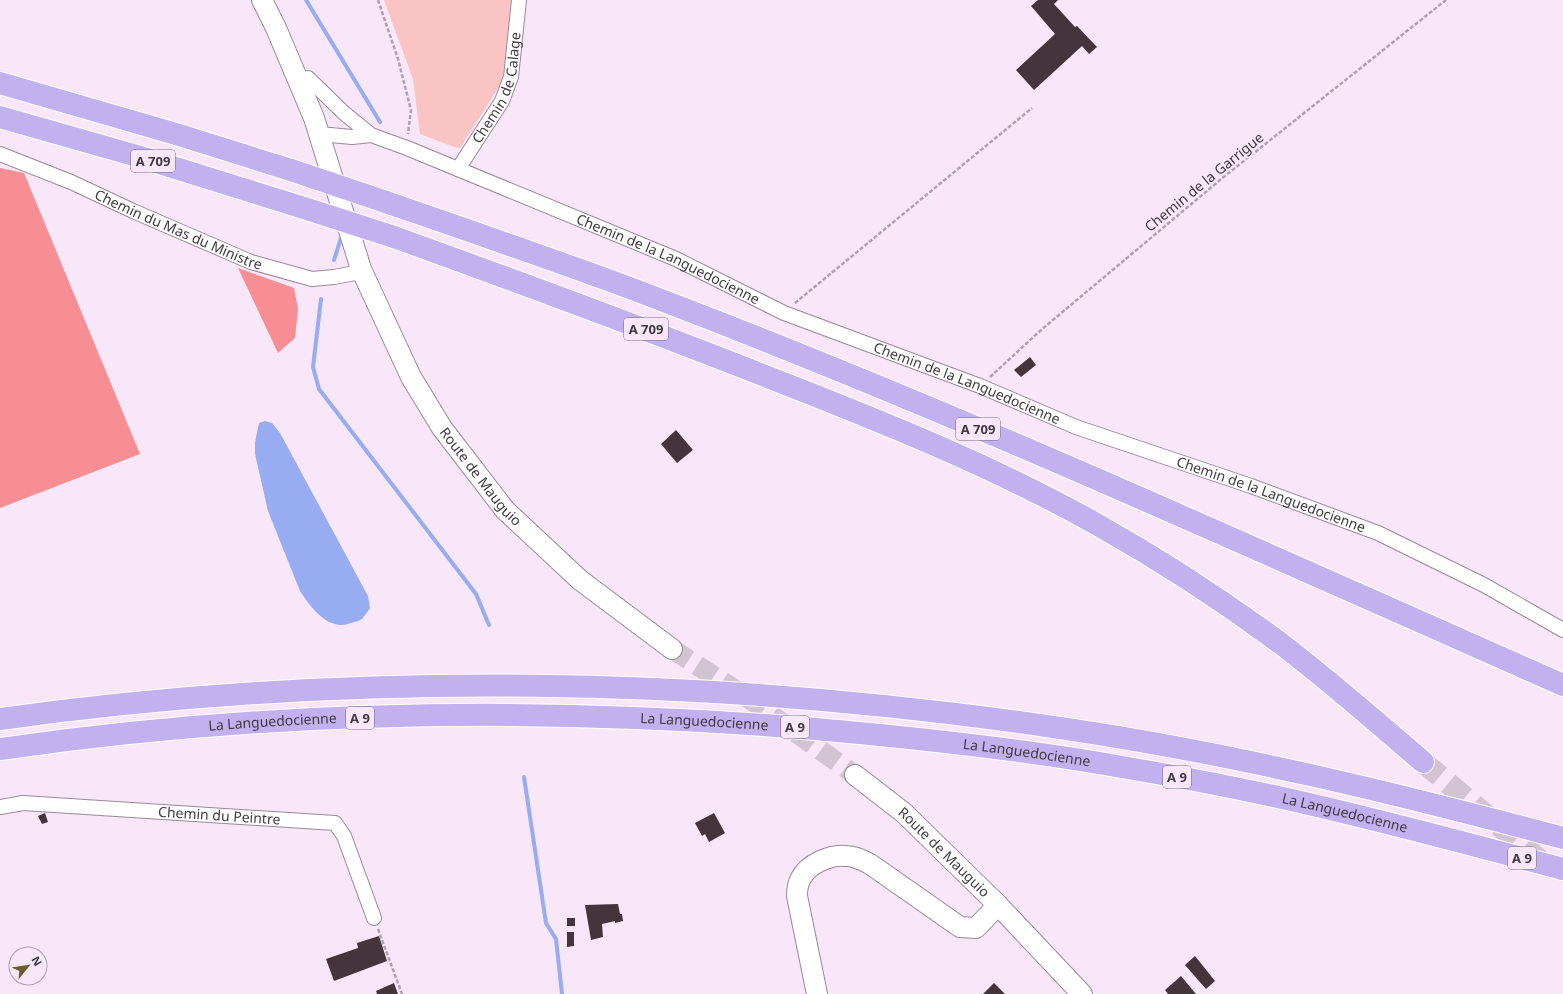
<svg xmlns="http://www.w3.org/2000/svg" width="1563" height="994" font-family="'Noto Sans',sans-serif">
<rect width="100%" height="100%" fill="#f7e7f8"/>
<polygon fill="#fac4c5" points="384,0 513,0 502,82 460,148 454,147 420,134 413,79"/>
<g fill="#f78e93">
<polygon points="0,168 24,173 140,454 0,508"/>
<polygon points="238,268 294,288 298,309 295,338 278,353"/>
</g>
<path fill="#98acf1" d="M 265,421 L 272,423 L 280,433 L 368,596 L 370,608 C 368,611 365,615 363,618 C 360,621 355,622 351,623 C 329,632 311,608 300,591 L 268,511 L 255,454 L 255,442 L 259,423 Z"/>
<g fill="none" stroke-linecap="round" stroke-linejoin="round">
<g stroke="#98acf1" stroke-width="4">
<polyline points="306,0 380,122"/>
<polyline points="334,260 341,238"/>
<polyline points="321,299 313,367 319,389 476,594 489,625"/>
<polyline points="524,777 546,923 556,939 562,994"/>
</g>
</g>
<g fill="#46343c">
<polygon points="1038,0 1058,0 1054,4 1075,27 1077,26 1097,47 1089,54 1082,46 1034,90 1016,70 1055,34 1031,6"/>
<polygon points="1030,357 1036,365 1021,377 1014,370"/>
<polygon points="676,430 693,450 677,463 661,444"/>
<polygon points="45,813 48,822 42,824 38,816"/>
<polygon points="714,813 725,833 709,842 705,834 702,836 695,823"/>
<polygon points="618,904 620,914 622,914 623,921 615,923 615,921 602,924 603,937 591,940 585,905"/>
<rect x="567" y="918" width="8" height="8"/>
<polygon points="567,932 574,932 574,946 567,947"/>
<polygon points="379,936 387,961 334,981 326,959 358,948 357,943"/>
<polygon points="1195,956 1215,981 1206,989 1185,965"/>
<polygon points="1181,976 1196,994 1168,994 1165,990"/>
<polygon points="394,983 398,994 377,994 376,991"/>
<polygon points="994,983 1005,994 983,994"/>
</g>
<g fill="none" stroke-linecap="round" stroke-linejoin="round">
<polyline stroke="#d3c4d3" stroke-width="20" stroke-dasharray="20 10" stroke-linecap="butt" points="672,649 748,698 855,775"/>
<polyline stroke="#d3c4d3" stroke-width="22" stroke-dasharray="22 11" stroke-linecap="butt" points="1423,762 1548,867"/>
<g stroke="#988999" stroke-width="16">
<g id="street">
<path id="s1" d="M 308,78 L 344,113 L 371,135 L 407,148 L 676,259 L 784,313 L 980,386 L 1076,427 L 1251,486 L 1378,533 L 1484,585 L 1563,630"/>
<polyline points="319,134 352,137 371,135"/>
<path id="s2" d="M 0,154 L 71,182 L 133,211 L 251,262 L 312,279 L 334,277 L 355,273 L 361,269"/>
<path id="s3" d="M 458,169 L 502,101 L 511,77 L 519,0"/>
<path id="s4" d="M 0,807 L 23,803 L 335,823 L 344,836 L 374,918"/>
</g>
</g>
<g stroke="#988999" stroke-width="22">
<g id="secondary">
<path id="s5" d="M 262,0 L 276,28 L 314,118 L 361,269 L 411,377 L 442,428 L 505,510 L 580,580 L 672,649"/>
<path id="s6" d="M 855,775 L 904,813 L 998,905 L 1082,994"/>
<path d="M 817,994 L 797,896 C 797,889 798,883 801,878 C 808,864 831,854 846,856 C 855,856 862,860 870,864 L 960,927 L 976,928 L 998,905"/>
</g>
</g>
<g stroke="#fff" stroke-width="24">
<g id="highway">
<polyline points="0,83 176,134 291,170"/>
<polyline points="0,117 137,156 304,208"/>
<path d="M 383,201 C 461,228 540,255 619,284 C 939,404 1250,547 1563,685"/>
<path d="M 394,237 C 524,284 654,332 783,383 C 890,425 997,468 1098,525 C 1162,561 1225,602 1284,646 C 1332,683 1378,723 1423,762"/>
<path d="M 0,719 C 353,670 715,676 1067,729 C 1235,754 1399,794 1563,838"/>
<path id="s7" d="M 0,749 C 270,710 544,706 815,729 C 918,738 1021,749 1122,767 C 1175,776 1227,786 1278,797 C 1374,818 1469,844 1563,869"/>
</g>
</g>
<g stroke="#afa2af" stroke-width="2.5" stroke-dasharray="4 2" stroke-linecap="butt">
<polyline points="378,0 398,59 411,110 408,134"/>
<polyline points="795,303 1032,108"/>
<polyline points="990,377 1041,330 1220,180 1446,0"/>
<polyline points="378,929 402,994"/>
</g>
<use href="#street" stroke="#fff" stroke-width="14"/>
<use href="#secondary" stroke="#fff" stroke-width="20"/>
<use href="#highway" stroke="#c2b0ef" stroke-width="22"/>
<g stroke="#fff" stroke-width="24" stroke-linecap="butt">
<g id="highway-bridge">
<polyline points="291,170 383,201"/>
<polyline points="304,208 394,237"/>
</g>
</g>
<use href="#highway-bridge" stroke="#c2b0ef" stroke-width="22"/>
</g>
<g text-anchor="middle" stroke-width="4" stroke-linejoin="round" paint-order="stroke">
<g fill="#f7e7f8" stroke="#786e78" stroke-width="1">
<rect x="131" y="150" width="44" height="22" rx="3"/>
<rect x="624" y="318" width="44" height="22" rx="3"/>
<rect x="956" y="418" width="44" height="22" rx="3"/>
<rect x="346" y="707" width="28" height="22" rx="3"/>
<rect x="781" y="716" width="28" height="22" rx="3"/>
<rect x="1163" y="766" width="28" height="22" rx="3"/>
<rect x="1508" y="847" width="28" height="22" rx="3"/>
</g>
<g font-size="13" font-weight="bold" fill="#413a41">
<text x="153" y="166">A 709</text>
<text x="646" y="334">A 709</text>
<text x="978" y="434">A 709</text>
<text x="360" y="723">A 9</text>
<text x="795" y="732">A 9</text>
<text x="1177" y="782">A 9</text>
<text x="1522" y="863">A 9</text>
</g>
<g font-size="14" fill="#413a41" stroke="#f7e7f8">
<text dy="5" stroke="none"><textPath href="#s3" startOffset="92">Chemin de Calage</textPath></text>
<text transform="translate(1204 182) rotate(-39)" y="5">Chemin de la Garrigue</text>
<text dy="5" stroke="none"><textPath href="#s2" startOffset="194">Chemin du Mas du Ministre</textPath></text>
<text dy="5" stroke="none"><textPath href="#s1" startOffset="407">Chemin de la Languedocienne</textPath></text>
<text dy="5" stroke="none"><textPath href="#s1" startOffset="731">Chemin de la Languedocienne</textPath></text>
<text dy="5" stroke="none"><textPath href="#s5" startOffset="528">Route de Mauguio</textPath></text>
<text dy="5" stroke="none"><textPath href="#s1" startOffset="1055">Chemin de la Languedocienne</textPath></text>
<text dy="5" stroke="none"><textPath href="#s7" startOffset="706">La Languedocienne</textPath></text>
<text dy="5" stroke="none"><textPath href="#s7" startOffset="274">La Languedocienne</textPath></text>
<text dy="5" stroke="none"><textPath href="#s7" startOffset="1030">La Languedocienne</textPath></text>
<text dy="5" stroke="none"><textPath href="#s7" startOffset="1354">La Languedocienne</textPath></text>
<text dy="5" stroke="none"><textPath href="#s4" startOffset="220">Chemin du Peintre</textPath></text>
<text dy="5" stroke="none"><textPath href="#s6" startOffset="118">Route de Mauguio</textPath></text>
</g>
</g>
<g transform="translate(28 966) rotate(60)"><circle r="19" fill="#f7e7f8" stroke="#aea2af"/>
<path d="M0-3L7 15L0 10L-7 15Z" fill="#6a5f2c"/>
<text y="-6" font-size="11" font-weight="bold" text-anchor="middle" fill="#413a41">N</text>
</g>
</svg>
